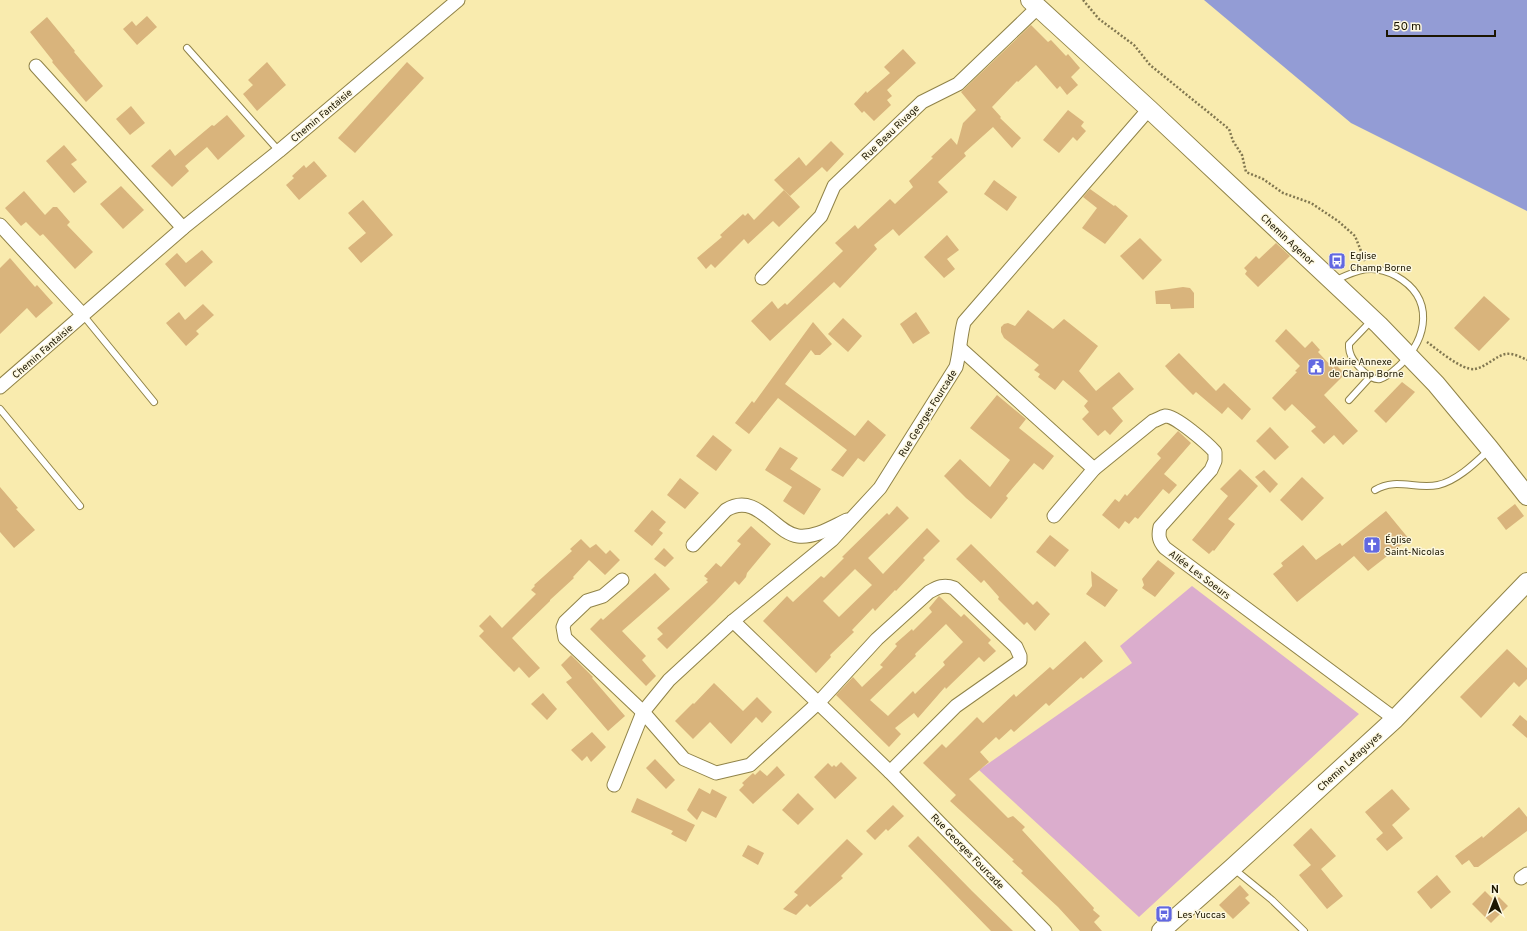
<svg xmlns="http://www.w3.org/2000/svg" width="1527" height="931" font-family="Overpass,sans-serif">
<rect width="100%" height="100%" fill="#f9ebae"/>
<polygon fill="#dbadcd" points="1192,586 1359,714 1139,917 979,770 1132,663 1120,646"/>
<polygon fill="#939cd5" points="1204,0 1527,0 1527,211 1351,123"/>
<g fill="#d9b47c" fill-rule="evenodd">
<polygon points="147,16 157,27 137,45 123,29 132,21 136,26"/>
<polygon points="47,17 75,51 74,52 103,86 86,102 52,62 53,61 30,32"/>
<polygon points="1031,25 1048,42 1051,40 1066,56 1068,54 1080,68 1071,77 1078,85 1067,95 1060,86 1057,89 1036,65 1018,82 1017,81 992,107 1001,117 1000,118 1021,138 1012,148 993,127 964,153 966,156 938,182 948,192 899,236 893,229 874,245 877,249 840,288 834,282 770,341 751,321 772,301 778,309 785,303 787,305 843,251 835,243 855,225 858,229 890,199 895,204 913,187 909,181 933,158 931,157 951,138 957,145 963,123 976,110 961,92"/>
<polygon points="903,49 916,63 887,90 892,96 887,100 891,105 874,121 864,111 862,113 854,104 866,91 867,93 890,73 884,67"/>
<polygon points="267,62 286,85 257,111 243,94 253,85 248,80"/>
<polygon points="407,62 424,78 355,153 338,138"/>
<polygon points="131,106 145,123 130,135 116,119"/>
<polygon points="1068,110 1084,122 1081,126 1086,131 1077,141 1073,137 1059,153 1043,140"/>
<polygon points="227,115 245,136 218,160 207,147 185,166 189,171 172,187 151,166 170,149 175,156 212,125 214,126"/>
<polygon points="831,141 844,154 827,172 822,167 790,196 774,180 799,157 806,166"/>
<polygon points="64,145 77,160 71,164 87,182 74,193 46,161"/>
<polygon points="314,161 327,176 299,200 286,185 294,178 292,176 304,165 306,168"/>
<polygon points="994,180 1017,197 1007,211 984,194"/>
<polygon points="121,186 144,210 123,229 100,204"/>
<polygon points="1090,189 1114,206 1115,205 1128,216 1105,244 1082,228 1097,208 1083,197"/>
<polygon points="784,190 800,207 779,227 773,221 748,244 744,239 715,268 711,264 706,269 697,258 722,237 720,235 743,214 745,216 748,213 754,220"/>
<polygon points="24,191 45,215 53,207 57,207 70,222 67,225 93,252 75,269 43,234 40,236 26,222 21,226 5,208"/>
<polygon points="363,200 393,235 361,263 348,248 366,233 348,213"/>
<polygon points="947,235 959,250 947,259 955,269 944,278 924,257"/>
<polygon points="1140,238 1162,260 1143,280 1120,256"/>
<polygon points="1276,243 1290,256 1258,287 1245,274 1247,271 1244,268 1256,256 1259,259"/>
<polygon points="202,250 213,262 185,287 165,264 177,253 186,263"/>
<polygon points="10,258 35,287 37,285 53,303 36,318 27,308 0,334 0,268"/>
<polygon points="1183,287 1190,288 1194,293 1194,308 1171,309 1170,304 1156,304 1155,291"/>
<polygon points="1484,296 1510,319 1479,351 1454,328"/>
<polygon points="203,304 214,315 196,331 199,334 186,346 166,323 179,312 185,320"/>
<polygon points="1028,310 1053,329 1064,319 1098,346 1079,371 1096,391 1119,372 1134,389 1112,408 1123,421 1110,435 1105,430 1098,436 1082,419 1089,412 1084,406 1088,401 1063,380 1055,390 1038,377 1040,374 1034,370 1039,365 1004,338 1001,332 1001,327 1004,324 1008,323 1015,326"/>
<polygon points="916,312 930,333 913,344 900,324"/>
<polygon points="843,318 862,336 848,352 828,334"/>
<polygon points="813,322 832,344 820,355 815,355 811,350 785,384 855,436 868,420 886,435 864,462 858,458 843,477 831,470 847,450 778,398 749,434 735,423 752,401 754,403"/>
<polygon points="1286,329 1305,348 1312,341 1320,350 1318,352 1333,368 1336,365 1345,374 1324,395 1358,431 1343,445 1334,435 1324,444 1311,431 1316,427 1292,404 1285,411 1272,398 1297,372 1295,371 1300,366 1275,341"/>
<polygon points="1179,353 1216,391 1224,383 1251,409 1242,420 1228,407 1222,414 1196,392 1193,395 1172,374 1165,366"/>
<polygon points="1402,382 1415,392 1386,423 1374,411"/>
<polygon points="997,395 1026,419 1019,428 1054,456 1043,470 1034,463 1006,496 1008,498 991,519 966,498 944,476 960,459 990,487 1010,460 970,428"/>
<polygon points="1270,427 1289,447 1275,460 1256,441"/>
<polygon points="1178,431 1191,443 1164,474 1177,485 1169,494 1163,489 1138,519 1135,517 1129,524 1125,521 1119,529 1102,515 1115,499 1119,502 1125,494 1127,496 1161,458 1157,454"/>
<polygon points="713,435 732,450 716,471 696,456"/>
<polygon points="780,447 798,458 790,469 821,489 804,515 783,501 792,487 765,470"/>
<polygon points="1240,469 1258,486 1228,519 1235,524 1214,551 1213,550 1209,554 1192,540 1228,496 1220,489"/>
<polygon points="1264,470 1278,484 1270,493 1255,477"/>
<polygon points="1302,477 1324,498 1302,521 1280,500"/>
<polygon points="680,478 699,493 685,509 667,495"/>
<polygon points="0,487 18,508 16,509 35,530 14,548 0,532"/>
<polygon points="1515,504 1524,516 1506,530 1497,518"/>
<path d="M 897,506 L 909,518 L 868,558 L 883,574 L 927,528 L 940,541 L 923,558 L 925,560 L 896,591 L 895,590 L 875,611 L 873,608 L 852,630 L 854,632 L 830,655 L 831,657 L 816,673 L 763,621 L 787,596 L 793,602 L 821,576 L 824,578 L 844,558 L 842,557 L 887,513 L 889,515 ZM 855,569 L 872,585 L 839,617 L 823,601 Z"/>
<polygon points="652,510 666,522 659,530 663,533 652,546 634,531"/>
<polygon points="1386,511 1409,539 1368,571 1354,556 1297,602 1273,574 1283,566 1281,563 1303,545 1316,560 1340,543 1342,546"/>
<polygon points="751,526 771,544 747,573 746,577 739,585 735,581 715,602 667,649 657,639 663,634 657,628 708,582 706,580 708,579 704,576 716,563 721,567 741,544 737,541"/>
<polygon points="1050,535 1069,550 1055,567 1036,552"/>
<polygon points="581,539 590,548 596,544 606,554 610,550 620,560 605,575 589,560 573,577 574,578 550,600 550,601 512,638 540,668 529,678 519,667 514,672 479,636 484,631 479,626 490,615 502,628 536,594 531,590 535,586 534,585 572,551 570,549"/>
<polygon points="971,544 1033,605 1037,601 1050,614 1035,631 1027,622 1024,625 998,599 999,597 984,580 981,583 956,559"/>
<polygon points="664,548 674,558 665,567 654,559"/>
<polygon points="1158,560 1175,573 1155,597 1142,588 1144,585 1142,579"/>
<polygon points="1091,571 1118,590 1105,607 1086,594 1092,586"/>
<polygon points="655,573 670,589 622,631 646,656 642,660 656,676 646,686 590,629 601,618 603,620"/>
<path d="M 939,596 L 961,617 L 964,614 L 991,640 L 988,643 L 996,651 L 984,662 L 979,657 L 946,689 L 945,687 L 918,718 L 914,713 L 895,728 L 901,734 L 889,747 L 836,695 L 853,677 L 862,687 L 883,667 L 880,665 L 897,646 L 895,644 L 912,629 L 913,631 L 932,612 L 929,608 ZM 946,624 L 963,642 L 943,662 L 945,665 L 915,694 L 913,691 L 888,716 L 870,700 L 916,656 L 915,654 Z"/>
<polygon points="1085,641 1103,661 1083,679 1081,677 1049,706 1046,703 1014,732 1011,729 999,740 996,737 980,752 989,762 969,779 1008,818 1013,816 1025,827 1022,830 1094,908 1093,910 1100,916 1094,922 1102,931 1080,931 1058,907 1021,873 1023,871 1012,861 1014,860 950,801 956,795 923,763 942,744 946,748 977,717 983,723 1014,694 1016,697 1050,667 1053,670"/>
<polygon points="1507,649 1527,668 1527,679 1519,687 1514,682 1481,718 1460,697"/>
<polygon points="571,655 593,677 592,678 625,716 608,731 566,682 572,678 561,665"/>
<polygon points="714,683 743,711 757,697 772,712 762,723 756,717 731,744 710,722 693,739 675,721 693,703 694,704"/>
<polygon points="543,693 557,709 547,720 531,704"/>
<polygon points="1520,715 1527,721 1527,738 1512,725"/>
<polygon points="592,732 606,747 591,762 587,756 582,761 571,750"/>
<polygon points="655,759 675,780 666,789 646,768"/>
<polygon points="841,762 857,778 835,799 814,777 828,763 832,767 834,765 836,767"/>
<polygon points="777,766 785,775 753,804 739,790 744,785 742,783 753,773 755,775 760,770 767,776"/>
<polygon points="699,788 710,794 712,789 727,797 716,818 702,811 697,820 687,810"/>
<polygon points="1392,789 1410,809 1392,825 1403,838 1387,851 1376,839 1383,833 1365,812"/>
<polygon points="798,793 814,809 798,825 782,810"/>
<polygon points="637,798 695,825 686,842 671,834 673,831 631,812"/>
<polygon points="893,805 904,816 888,831 886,829 875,840 866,831"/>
<polygon points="1519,807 1527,817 1527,831 1478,867 1474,867 1469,860 1462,865 1455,856 1482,836 1483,838"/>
<polygon points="1311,828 1336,856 1321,869 1343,896 1327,909 1299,875 1311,865 1293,845"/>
<polygon points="918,836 972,891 1013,931 991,931 908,846"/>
<polygon points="847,839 863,854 841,876 843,878 810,907 807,904 796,915 783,909 798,895 794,892"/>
<polygon points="748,845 764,853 758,865 742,856"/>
<polygon points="1437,875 1451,892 1431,909 1417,892"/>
<polygon points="1240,885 1249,895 1245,898 1250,903 1233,919 1219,905"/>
<polygon points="1485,891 1495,901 1499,897 1508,906 1491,923 1472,904"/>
</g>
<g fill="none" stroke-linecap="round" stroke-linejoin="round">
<g stroke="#908348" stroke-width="8">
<g id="service">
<polyline points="187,48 279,151"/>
<path d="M 1336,280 C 1357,270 1373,263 1396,276 C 1435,298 1428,338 1400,365 C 1394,370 1388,377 1380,379 C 1374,380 1369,376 1364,372 C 1356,364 1348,356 1349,344 L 1372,320"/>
<polyline points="83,315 154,402"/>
<polyline points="1349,400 1370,377"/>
<polyline points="0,409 80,506"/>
<path d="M 1375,490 C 1396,477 1416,490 1438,485 C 1457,481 1476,462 1489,450"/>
<polyline points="1234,869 1272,900 1304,931"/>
</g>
</g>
<g stroke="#908348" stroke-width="15">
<g id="minor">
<polyline points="36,66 183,228"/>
<polyline points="0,225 83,315"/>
<polyline points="762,278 821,216 834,186 922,102 958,84 1032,13 1037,6"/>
<polyline points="961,349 1094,469"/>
<polyline points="0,387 183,228 279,151 458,0"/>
<path d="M 1054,516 L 1094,469 L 1153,421 C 1157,420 1161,417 1165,416 C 1175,415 1208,444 1215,452 L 1215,461 L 1211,470 L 1160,527 C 1158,536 1159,541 1165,548 L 1395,719"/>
<path d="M 693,545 L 726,510 C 757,491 774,533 798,536 C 815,538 832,527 847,520"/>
<path d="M 622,580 L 603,596 L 587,601 L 565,622 L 563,627 L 565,638 L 643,712 L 684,759 L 716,773 L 750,765 L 819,702 L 877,639 L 929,592 C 938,587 944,584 954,588 L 1016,647 L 1020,656 L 1020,661 L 956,706 L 890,772"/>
<polyline points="614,785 643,712 669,680 733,621"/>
<polyline points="1521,878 1527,874"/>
<path d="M 1045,931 L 890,772 L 733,621 L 832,540 L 880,488 L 956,367 C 960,352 960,337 964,322 L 1149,109"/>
</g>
</g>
<g stroke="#908348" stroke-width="20">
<g id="secondary">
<polyline points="1030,0 1149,109 1379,325 1436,384 1490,449 1527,496"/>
<polyline points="1161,931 1232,868 1395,719 1527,582"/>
</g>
</g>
<g stroke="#817750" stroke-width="2.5" stroke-dasharray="2 2" stroke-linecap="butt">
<polyline points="1083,0 1099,19 1134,45 1150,65 1229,129 1233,141 1242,155 1246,172 1263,179 1283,193 1311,203 1338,221 1355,236 1365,261"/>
<path d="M 1427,342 C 1437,349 1462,371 1475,369 C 1486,367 1497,355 1506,354 C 1513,353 1521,357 1527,360"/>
</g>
<use href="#service" stroke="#fff" stroke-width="6"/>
<use href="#minor" stroke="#fff" stroke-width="13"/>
<use href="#secondary" stroke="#fff" stroke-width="18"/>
</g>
<defs>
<g id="bus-square" transform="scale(0.9)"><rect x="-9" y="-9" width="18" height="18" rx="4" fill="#6268e1" stroke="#fdf8e0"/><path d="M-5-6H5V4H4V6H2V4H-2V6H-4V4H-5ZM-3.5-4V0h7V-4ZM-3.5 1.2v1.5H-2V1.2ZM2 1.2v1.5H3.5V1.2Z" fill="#fff"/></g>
<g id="civic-square" transform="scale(0.9)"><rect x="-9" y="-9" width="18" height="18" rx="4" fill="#6268e1" stroke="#fdf8e0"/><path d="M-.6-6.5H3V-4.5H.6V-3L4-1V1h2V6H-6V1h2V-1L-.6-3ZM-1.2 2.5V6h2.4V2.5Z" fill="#fff"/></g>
<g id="church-square" transform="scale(0.9)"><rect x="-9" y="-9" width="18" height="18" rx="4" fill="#6268e1" stroke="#fdf8e0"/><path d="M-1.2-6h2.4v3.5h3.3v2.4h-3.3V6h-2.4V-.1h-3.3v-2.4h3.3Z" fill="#fff"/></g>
</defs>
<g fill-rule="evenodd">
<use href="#bus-square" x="1337" y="261"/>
<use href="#civic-square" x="1316" y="367"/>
<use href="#church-square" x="1372" y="545"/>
<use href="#bus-square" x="1164" y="914"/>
</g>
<g text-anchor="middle" stroke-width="3" stroke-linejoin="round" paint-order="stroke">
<g font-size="10" fill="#1c1601" stroke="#fdf8e0">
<text transform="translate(321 115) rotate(-40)" y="4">Chemin Fantaisie</text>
<text transform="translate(890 132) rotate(-44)" y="4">Rue Beau Rivage</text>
<text transform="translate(1288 239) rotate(43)" y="4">Chemin Agenor</text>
<text transform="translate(42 351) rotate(-41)" y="4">Chemin Fantaisie</text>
<text transform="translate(927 413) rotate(-58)" y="4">Rue Georges Fourcade</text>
<text transform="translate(1200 574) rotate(37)" y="4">Allée Les Soeurs</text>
<text transform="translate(1349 761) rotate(-42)" y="4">Chemin Lefaguyes</text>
<text transform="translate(968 851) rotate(46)" y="4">Rue Georges Fourcade</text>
</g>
<g font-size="10" fill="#1c1601" stroke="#fdf8e0" text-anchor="start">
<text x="1350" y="259">Eglise<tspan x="1350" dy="12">Champ Borne</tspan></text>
<text x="1329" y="365">Mairie Annexe<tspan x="1329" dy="12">de Champ Borne</tspan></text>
<text x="1385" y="543">Église<tspan x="1385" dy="12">Saint-Nicolas</tspan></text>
<text x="1177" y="918">Les Yuccas</text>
</g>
</g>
<g transform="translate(1495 899)" stroke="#fdf8e0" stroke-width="3" paint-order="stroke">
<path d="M0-3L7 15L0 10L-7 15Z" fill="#1c1601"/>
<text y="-6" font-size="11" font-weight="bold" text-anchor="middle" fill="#1c1601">N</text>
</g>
<path d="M1387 30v6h108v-6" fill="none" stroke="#1c1601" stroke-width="2"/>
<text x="1393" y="30" font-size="12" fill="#1c1601" stroke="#fdf8e0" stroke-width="3" paint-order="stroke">50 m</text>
</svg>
